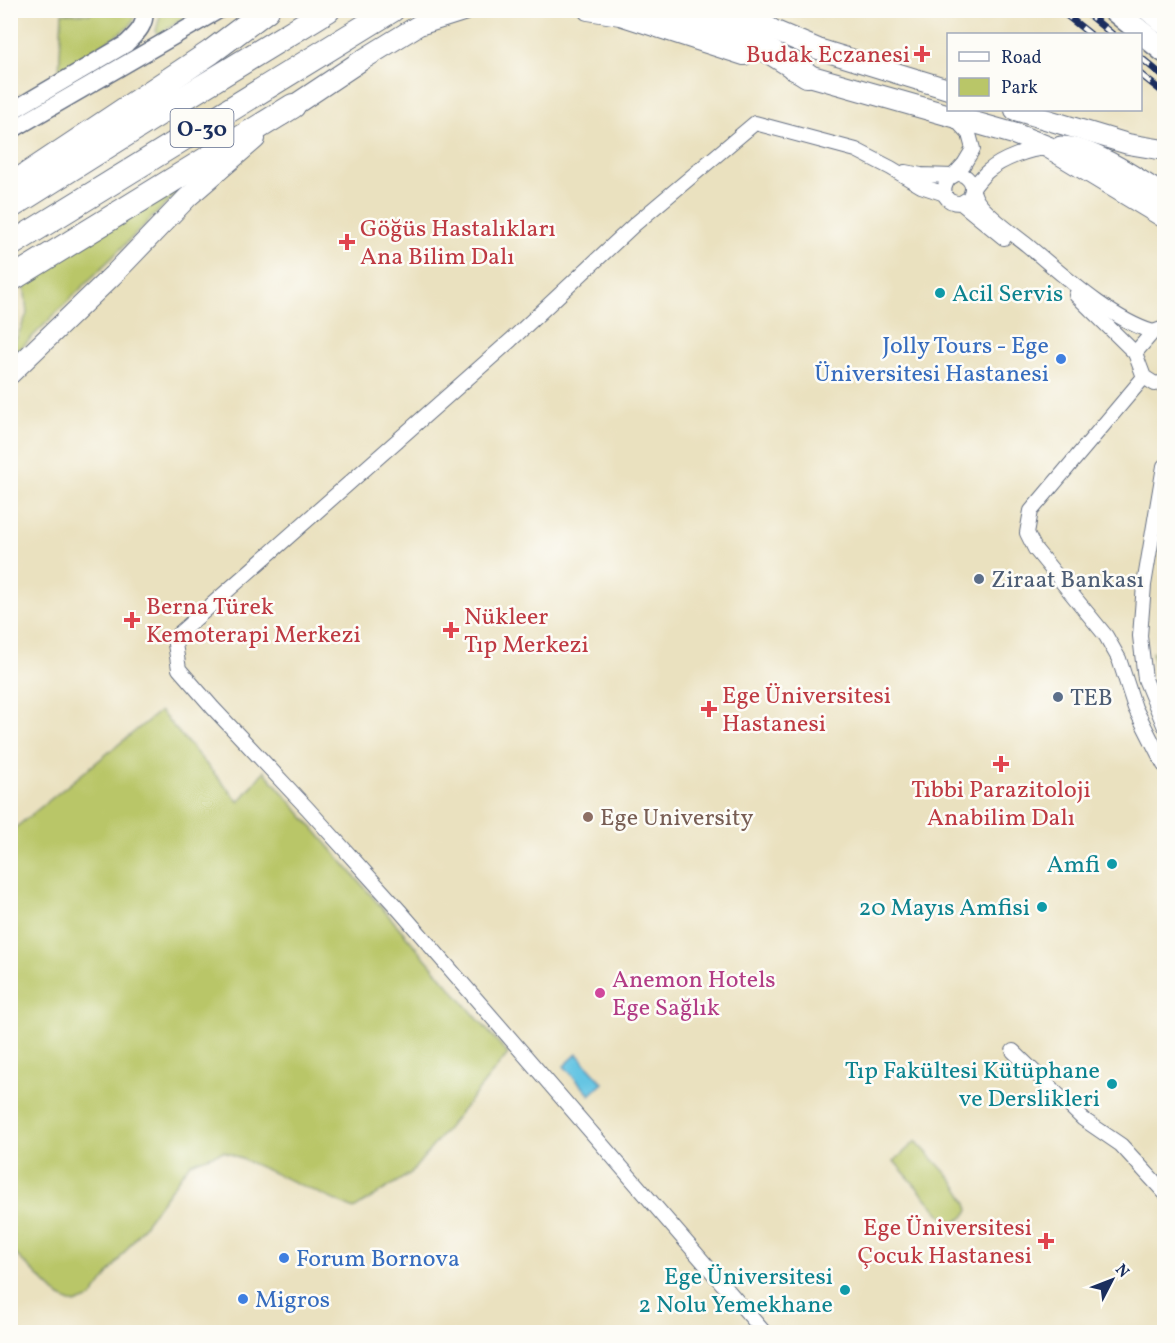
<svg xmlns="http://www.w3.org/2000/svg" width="1175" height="1343" font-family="Vollkorn,serif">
<rect width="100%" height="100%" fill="#fdfcf7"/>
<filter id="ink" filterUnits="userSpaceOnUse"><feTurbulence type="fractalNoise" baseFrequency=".0167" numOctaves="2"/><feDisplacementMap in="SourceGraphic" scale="12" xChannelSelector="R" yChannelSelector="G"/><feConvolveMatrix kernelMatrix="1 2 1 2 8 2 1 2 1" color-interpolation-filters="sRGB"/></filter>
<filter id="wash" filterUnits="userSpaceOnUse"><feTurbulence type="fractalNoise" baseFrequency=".008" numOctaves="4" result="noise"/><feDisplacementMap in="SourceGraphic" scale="24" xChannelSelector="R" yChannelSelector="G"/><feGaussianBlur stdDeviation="1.35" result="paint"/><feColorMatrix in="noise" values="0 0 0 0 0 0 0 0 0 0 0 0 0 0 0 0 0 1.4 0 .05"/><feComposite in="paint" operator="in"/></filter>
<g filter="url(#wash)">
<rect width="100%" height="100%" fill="#eae1bf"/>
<g fill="#b9c668" stroke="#6a7a63" stroke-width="1.5">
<polygon points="91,11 135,11 134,19 130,26 59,74 62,13 90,14"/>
<polygon points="158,11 158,10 193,11 159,35 156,31 160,16"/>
<polygon points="193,177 11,358 11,351 27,314 24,281"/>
<polygon points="1152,652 1164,653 1164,708 1160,700"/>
<polygon points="160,711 239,802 264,771 508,1054 411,1173 354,1209 224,1151 190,1163 91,1298 75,1304 60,1297 11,1250 10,832"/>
<path d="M 916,1141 C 932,1159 963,1186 969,1210 L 964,1217 L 956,1222 L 947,1220 L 939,1213 L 894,1161 Z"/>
</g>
<polygon fill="#65c5e3" stroke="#407aa0" stroke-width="1.5" points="577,1054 603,1083 590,1095 564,1066"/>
</g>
<g filter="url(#ink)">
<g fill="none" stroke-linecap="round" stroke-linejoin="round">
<g stroke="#636d80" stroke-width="16">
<g id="minor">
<path d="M 1047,148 C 1029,149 1002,159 988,171 C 982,176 977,183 972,189 C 974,194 975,198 978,202 C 989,217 1012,233 1027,245 C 1062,274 1110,319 1153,332"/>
<polyline points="905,172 921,175 953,176 964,164 973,149 969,134 955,119"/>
<path d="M 961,203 L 969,198 C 972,192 974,186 969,180 C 951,158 928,204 961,203 L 1004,238"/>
<polyline points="1076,295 1135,353"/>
<polyline points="1164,328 1153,332 1135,353 1144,377 1155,384 1164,382"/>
<polyline points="1144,377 1031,511 1027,533 1035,549 1106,636 1119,659 1135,708 1164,765"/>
<polyline points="1164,466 1144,585 1140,636 1145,679 1164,725"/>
<polyline points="1013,1051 1083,1119 1121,1145 1164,1192"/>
<polyline points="764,1332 400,911 308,809 213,708 179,669 174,638 511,340 634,225 755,123 856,150 891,168 921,186 945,194"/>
</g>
</g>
<g stroke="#636d80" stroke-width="19">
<g id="tertiary">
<path d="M 10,112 L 126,44 C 137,33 145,27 145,10"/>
<polyline points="10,131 219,10"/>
</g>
</g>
<g stroke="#636d80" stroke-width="22">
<g id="secondary">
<polyline points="588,10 620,15 744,55"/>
<polyline points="742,10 773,30 818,49 948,89"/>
<polyline points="1015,110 1128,144 1164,150"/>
<polyline points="282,115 293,106 362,60 419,25 466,10"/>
<polyline points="10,374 113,275 188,197 255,139"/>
</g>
</g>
<g stroke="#636d80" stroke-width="23">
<g id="primary">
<polyline points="664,10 754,51"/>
<polyline points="793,69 807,75 1015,134 1048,147 1164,217"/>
<path d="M 1061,147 C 1091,147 1139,180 1164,196"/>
</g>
</g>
<g stroke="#636d80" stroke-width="25">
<g id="trunk">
<polyline points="1114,10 1164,51"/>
<polyline points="1149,10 1164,23"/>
</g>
</g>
<g stroke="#636d80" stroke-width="26">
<g id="motorway">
<polyline points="710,10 721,21 807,75"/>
<polyline points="10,186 211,52 267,10"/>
<polyline points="10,207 166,109 328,10"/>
<polyline points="10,245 392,10"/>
<polyline points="10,280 293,106"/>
</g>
</g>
<use href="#minor" stroke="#fff" stroke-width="14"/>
<use href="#tertiary" stroke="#fff" stroke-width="16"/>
<use href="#secondary" stroke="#fff" stroke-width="20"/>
<use href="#primary" stroke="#fff" stroke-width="21"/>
<use href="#trunk" stroke="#fff" stroke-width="22"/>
<use href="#motorway" stroke="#fff" stroke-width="24"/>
<g stroke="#1b2f5e" stroke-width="7">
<g id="rail">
<polyline points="1060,10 1090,34"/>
<polyline points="1083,10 1112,34"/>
<polyline points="1140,57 1164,77"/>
<polyline points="1140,74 1164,93"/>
</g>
</g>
<use href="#rail" stroke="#fdfcf7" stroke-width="4.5" stroke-dasharray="14" stroke-linecap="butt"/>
</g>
</g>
<g fill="#e0444e" stroke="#fdfcf7" stroke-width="2">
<path d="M919 45h6v6h6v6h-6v6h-6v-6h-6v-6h6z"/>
<path d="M344 233h6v6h6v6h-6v6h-6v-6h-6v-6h6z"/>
<path d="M129 611h6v6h6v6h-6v6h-6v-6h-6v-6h6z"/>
<path d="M448 621h6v6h6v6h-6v6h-6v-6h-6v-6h6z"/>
<path d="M706 700h6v6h6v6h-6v6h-6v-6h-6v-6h6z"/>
<path d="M998 755h6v6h6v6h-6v6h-6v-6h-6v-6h6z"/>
<path d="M1043 1232h6v6h6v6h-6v6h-6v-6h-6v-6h6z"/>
</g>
<g fill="#0f9aa8" stroke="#fdfcf7" stroke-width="2">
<circle cx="940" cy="293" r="6"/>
<circle cx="1112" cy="864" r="6"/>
<circle cx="1042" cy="907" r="6"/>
<circle cx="1112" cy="1084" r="6"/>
<circle cx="845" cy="1290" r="6"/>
</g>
<g fill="#3f7fe0" stroke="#fdfcf7" stroke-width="2">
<circle cx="1061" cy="359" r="6"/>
<circle cx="284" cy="1258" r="6"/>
<circle cx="243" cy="1299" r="6"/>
</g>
<g fill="#5c6f8a" stroke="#fdfcf7" stroke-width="2">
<circle cx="979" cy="579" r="6"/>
<circle cx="1058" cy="697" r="6"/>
</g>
<circle fill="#8d6e63" stroke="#fdfcf7" stroke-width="2" cx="588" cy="817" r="6"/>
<circle fill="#d1479c" stroke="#fdfcf7" stroke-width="2" cx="600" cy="993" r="6"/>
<g text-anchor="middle" stroke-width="5" stroke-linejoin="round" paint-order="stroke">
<rect fill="#fdfcf7" stroke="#5f6c8c" stroke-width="1.5" x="170.5" y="109" width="63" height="38" rx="4.5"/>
<g font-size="22" font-weight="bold" fill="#1b2f5e">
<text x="202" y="136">O-30</text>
</g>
<g font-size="24" fill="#be3a42" stroke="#fdfcf7" text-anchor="start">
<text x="910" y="62" text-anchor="end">Budak Eczanesi</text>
<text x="360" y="236">Göğüs Hastalıkları<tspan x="360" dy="28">Ana Bilim Dalı</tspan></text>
<text x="146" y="614">Berna Türek<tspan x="146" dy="28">Kemoterapi Merkezi</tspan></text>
<text x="464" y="624">Nükleer<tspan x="464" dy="28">Tıp Merkezi</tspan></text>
<text x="722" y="703">Ege Üniversitesi<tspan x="722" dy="28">Hastanesi</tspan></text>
<text x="1001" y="797" text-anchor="middle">Tıbbi Parazitoloji<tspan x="1001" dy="28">Anabilim Dalı</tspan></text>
<text x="1032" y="1235" text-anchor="end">Ege Üniversitesi<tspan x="1032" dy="28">Çocuk Hastanesi</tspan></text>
</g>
<g font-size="24" fill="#0d838f" stroke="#fdfcf7" text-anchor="end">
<text x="952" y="301" text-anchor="start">Acil Servis</text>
<text x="1100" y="872">Amfi</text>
<text x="1030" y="915">20 Mayıs Amfisi</text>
<text x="1100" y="1078">Tıp Fakültesi Kütüphane<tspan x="1100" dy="28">ve Derslikleri</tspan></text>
<text x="833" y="1284">Ege Üniversitesi<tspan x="833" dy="28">2 Nolu Yemekhane</tspan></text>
</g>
<g font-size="24" fill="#366cbe" stroke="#fdfcf7" text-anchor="start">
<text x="1049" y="353" text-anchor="end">Jolly Tours - Ege<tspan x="1049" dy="28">Üniversitesi Hastanesi</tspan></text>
<text x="296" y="1266">Forum Bornova</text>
<text x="255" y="1307">Migros</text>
</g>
<g font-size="24" fill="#4e5e75" stroke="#fdfcf7" text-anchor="start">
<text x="991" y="587">Ziraat Bankası</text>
<text x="1070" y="705">TEB</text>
</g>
<g font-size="24" fill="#785e54" stroke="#fdfcf7" text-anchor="start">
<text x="600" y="825">Ege University</text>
</g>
<g font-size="24" fill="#b23c85" stroke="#fdfcf7" text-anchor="start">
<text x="612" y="987">Anemon Hotels<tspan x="612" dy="28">Ege Sağlık</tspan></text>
</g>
</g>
<rect width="1175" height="1343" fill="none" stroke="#fdfcf7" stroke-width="36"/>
<rect x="947" y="33" width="195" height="78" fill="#fdfcf7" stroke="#a3aaba" stroke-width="1.5"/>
<rect x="959" y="52" width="30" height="9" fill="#ffffff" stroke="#a3aaba" stroke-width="1.5"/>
<text x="1001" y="63" font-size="18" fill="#1b2f5e">Road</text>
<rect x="959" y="78" width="30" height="18" fill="#b9c668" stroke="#a3aaba" stroke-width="1.5"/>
<text x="1001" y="93" font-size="18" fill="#1b2f5e">Park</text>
<g transform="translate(1112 1280) rotate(48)" stroke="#fdfcf7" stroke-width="4.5" paint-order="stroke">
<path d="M0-4.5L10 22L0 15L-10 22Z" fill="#1b2f5e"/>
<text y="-9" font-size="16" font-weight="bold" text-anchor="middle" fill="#1b2f5e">N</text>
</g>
</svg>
